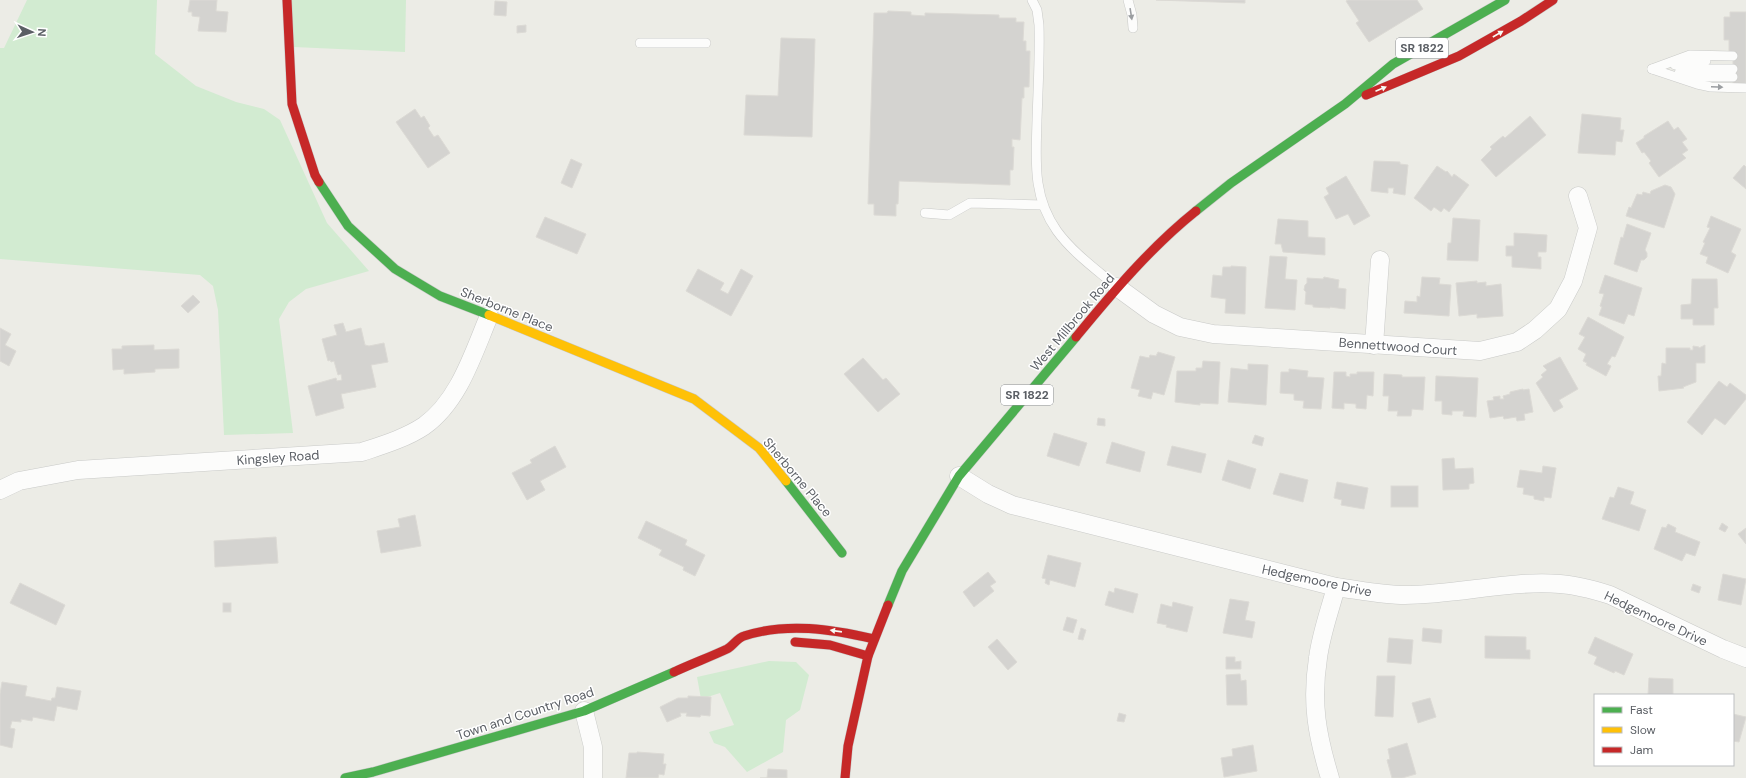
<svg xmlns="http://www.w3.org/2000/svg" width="1746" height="778" font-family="'DM Sans',sans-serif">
<rect width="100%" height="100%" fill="#ecece6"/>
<g fill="#d2ebd1">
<polygon points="27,0 157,0 155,54 196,86 236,102 264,109 280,120 327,223 369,271 306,289 289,302 279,319 293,433 224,435 218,310 213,286 200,275 0,259 0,48 4,48"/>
<polygon points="291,0 406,0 405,52 294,47"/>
<polygon points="769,661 796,662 809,675 800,710 786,720 783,752 747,772 725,747 714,743 709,732 734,725 720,693 701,699 697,677"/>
</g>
<g fill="#d4d3d0" stroke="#dcdad5">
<polygon points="190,0 217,0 216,11 228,12 226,32 198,31 200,17 192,16 192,12 188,12"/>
<polygon points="1156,0 1245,0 1245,3"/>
<polygon points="1348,0 1417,0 1423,9 1369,42 1356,23 1359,21 1346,1"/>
<polygon points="495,1 507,2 506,16 494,15"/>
<polygon points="888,11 911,12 911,15 925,16 925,13 999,15 999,18 1016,18 1016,22 1024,22 1023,41 1026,41 1026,51 1030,51 1029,87 1024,87 1024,98 1022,98 1020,140 1012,139 1012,147 1014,147 1013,170 1010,170 1010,185 899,181 898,204 896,204 896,216 874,215 874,204 868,204 874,13 887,13"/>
<polygon points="1730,12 1746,12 1746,87 1733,86 1733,53 1729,53 1729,40 1724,40 1724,17 1730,17"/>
<polygon points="526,25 526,32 517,33 517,26"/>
<polygon points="781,38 815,39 812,137 744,135 746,95 778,96"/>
<polygon points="415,109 421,118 424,116 430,126 428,128 434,137 438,135 450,153 428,168 396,122"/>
<polygon points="1582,114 1621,118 1620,130 1624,130 1622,142 1616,141 1615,155 1578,153"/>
<polygon points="1530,116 1546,135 1496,177 1481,160 1492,149 1490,147 1503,136 1505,138"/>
<polygon points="1668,121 1674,130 1678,127 1687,139 1682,142 1688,150 1682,154 1686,158 1659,177 1649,163 1651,161 1644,152 1642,153 1636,143 1644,138 1644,136"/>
<polygon points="571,159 582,164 572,188 561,183"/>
<polygon points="1374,161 1400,162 1400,164 1408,165 1405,195 1393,193 1394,188 1388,188 1388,193 1371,191"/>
<polygon points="1744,165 1746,167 1746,189 1733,178"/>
<polygon points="1437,166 1446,172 1447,171 1452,177 1454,174 1469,185 1449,212 1444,208 1441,212 1434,207 1431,211 1414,198"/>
<polygon points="1346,176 1370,216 1354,225 1348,214 1336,219 1324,197 1329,194 1326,188"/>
<polygon points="1665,185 1671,187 1675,194 1664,228 1626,216 1629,207 1631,208 1637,194 1642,195 1643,192 1650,194 1651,191"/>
<polygon points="1711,216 1741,229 1731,252 1736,255 1728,273 1706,263 1708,257 1700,254 1705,243 1703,242 1710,228 1707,227"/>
<polygon points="545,217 586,234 577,254 536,237"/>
<polygon points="1453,218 1480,220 1478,261 1447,260 1448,243 1451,243"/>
<polygon points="1278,219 1308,221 1308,237 1325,238 1325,255 1283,252 1281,244 1275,244"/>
<polygon points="1627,224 1651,233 1645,250 1647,253 1647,257 1644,260 1641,260 1637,272 1614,264 1621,237 1623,238"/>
<polygon points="1514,233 1547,235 1546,252 1538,252 1538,257 1541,257 1541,269 1512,267 1512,256 1506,256 1506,246 1514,246"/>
<polygon points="1270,256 1287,257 1285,279 1297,280 1295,310 1265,308"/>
<polygon points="1231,266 1246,267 1245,314 1225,313 1226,299 1211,297 1213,275 1222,276 1223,267 1231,267"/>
<polygon points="698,269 724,283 720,290 728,294 741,269 753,276 731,316 686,291"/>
<polygon points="1605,275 1642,288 1634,316 1628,314 1624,324 1599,315 1602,307 1600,306 1604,294 1599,293"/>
<polygon points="1324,277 1339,280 1338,288 1346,289 1345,309 1330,307 1330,308 1313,307 1313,305 1305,304 1306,292 1304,290 1305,285 1307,283 1307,278 1323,279"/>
<polygon points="1422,277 1440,278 1439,284 1451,285 1449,316 1404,313 1405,301 1417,302 1417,296 1420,297"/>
<polygon points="1692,279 1717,279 1718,308 1714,308 1714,325 1693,325 1693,319 1681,319 1681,305 1691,304"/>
<polygon points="1477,281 1477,283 1486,282 1486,286 1501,284 1503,316 1477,318 1477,314 1459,316 1456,283"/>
<polygon points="193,295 200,302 188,313 181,306"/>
<polygon points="1588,317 1624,337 1615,357 1612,356 1607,364 1611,366 1606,376 1586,365 1587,363 1583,361 1586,354 1578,349 1585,337 1579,334"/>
<polygon points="343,323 346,332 361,328 365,345 369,346 384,343 388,362 371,365 376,387 341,394 344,408 316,416 308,386 336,378 337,381 342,380 341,374 338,375 334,361 331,362 330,360 328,361 322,339 337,335 334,325"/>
<polygon points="0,328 11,334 5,345 16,351 9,366 0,361"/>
<polygon points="154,345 154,350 179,349 179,368 155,369 155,372 124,374 124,369 113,370 112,349 122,349 122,346"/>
<polygon points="1705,345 1705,363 1696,363 1696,382 1683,387 1684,388 1659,391 1658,376 1661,376 1662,363 1666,364 1666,348 1690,348 1690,350 1693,350 1693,346 1699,347 1699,348"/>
<polygon points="1158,352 1175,357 1164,395 1153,392 1151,399 1138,396 1140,390 1131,388 1140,356 1149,358 1150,355 1156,356"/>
<polygon points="1560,357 1578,389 1559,400 1563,407 1554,412 1536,383 1543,377 1541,375 1547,370 1543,366"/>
<polygon points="863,358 883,380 886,378 900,394 878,412 844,374"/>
<polygon points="1203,361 1220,362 1218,404 1200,403 1200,405 1175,402 1177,371 1196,371 1196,368 1202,368"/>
<polygon points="1248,364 1268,365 1266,405 1228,402 1231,368 1248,370"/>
<polygon points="1289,369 1308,371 1307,377 1324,378 1321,409 1303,408 1304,401 1294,400 1294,394 1280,393 1281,372 1289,372"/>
<polygon points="1334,372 1346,372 1346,376 1350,377 1350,374 1357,374 1357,372 1374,372 1373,396 1367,395 1366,409 1356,408 1356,404 1344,403 1344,409 1332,408"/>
<polygon points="1384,374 1402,375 1402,377 1425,377 1423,410 1412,409 1411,416 1397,416 1398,411 1388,411 1389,396 1383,396"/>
<polygon points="1436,376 1478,378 1476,417 1463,416 1464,411 1452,411 1452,415 1442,414 1442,401 1435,401"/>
<polygon points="1719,381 1727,387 1730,383 1746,395 1746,399 1725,425 1715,418 1702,435 1687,422"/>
<polygon points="1523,389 1523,390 1529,389 1533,412 1524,414 1525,420 1517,421 1516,417 1504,419 1503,416 1490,418 1487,401 1494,400 1493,397 1500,396 1500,399 1504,399 1503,396 1510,394 1510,392"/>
<polygon points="1098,418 1105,419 1105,426 1097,425"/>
<polygon points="1054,433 1087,443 1079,466 1047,456"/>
<polygon points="1255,435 1264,438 1262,446 1252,443"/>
<polygon points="1112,442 1145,452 1140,472 1106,463"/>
<polygon points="555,446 566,467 540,481 545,490 527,500 512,473 532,463 530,460"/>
<polygon points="1172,446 1206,454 1201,473 1167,465"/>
<polygon points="1454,458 1455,469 1473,468 1474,483 1469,484 1469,489 1443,490 1442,459"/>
<polygon points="1228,460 1256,469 1250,489 1222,480"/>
<polygon points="1543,466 1556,468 1551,498 1544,497 1544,501 1534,499 1534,496 1523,494 1524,488 1517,487 1520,470 1542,473"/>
<polygon points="1280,473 1308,480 1303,502 1273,494"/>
<polygon points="1337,482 1368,488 1364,509 1341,505 1342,500 1334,498"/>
<rect x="1391" y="486" width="27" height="21"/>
<polygon points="1618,487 1634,492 1630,504 1646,510 1639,531 1602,519 1610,497 1614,498"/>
<polygon points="415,515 421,546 381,553 377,531 400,527 398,519"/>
<polygon points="646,521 687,540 685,545 705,555 695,576 683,570 684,567 659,555 662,550 638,538"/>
<polygon points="1722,523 1728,527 1725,532 1719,529"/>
<polygon points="1668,524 1676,528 1675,532 1700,542 1695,556 1686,553 1682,561 1654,549 1662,527 1666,528"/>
<polygon points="1746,528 1746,544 1738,534"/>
<polygon points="276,537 278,563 215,567 214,541"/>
<polygon points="1048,555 1081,563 1075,587 1050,580 1049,585 1045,583 1046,579 1042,578"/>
<polygon points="988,572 996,582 990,586 994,591 974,607 963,592"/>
<polygon points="1723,574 1746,579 1741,605 1718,600"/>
<polygon points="20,583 65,605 56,625 10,603"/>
<polygon points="1693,584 1701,587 1699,593 1691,590"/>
<polygon points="1115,588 1138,594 1133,613 1105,605 1109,591 1114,593"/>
<polygon points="1230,599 1249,602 1245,620 1255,622 1252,638 1223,633"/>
<polygon points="1173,602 1193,607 1187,632 1166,627 1167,625 1157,623 1161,604 1172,607"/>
<rect x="223" y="603" width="8" height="9"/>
<polygon points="1067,617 1077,620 1073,633 1063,630"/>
<polygon points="1081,628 1086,630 1083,640 1078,639"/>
<polygon points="1423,628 1442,630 1441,643 1422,641"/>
<polygon points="1485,636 1526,637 1526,650 1530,650 1530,659 1485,658"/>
<polygon points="1595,637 1633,654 1624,675 1615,671 1614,673 1594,664 1597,657 1588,653"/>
<polygon points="1389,638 1413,640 1411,664 1387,662"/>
<polygon points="997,639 1017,662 1008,670 988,647"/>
<polygon points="1226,657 1235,657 1235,662 1241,661 1241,669 1226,669"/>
<polygon points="1240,674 1241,681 1246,680 1247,705 1227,705 1226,675"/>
<polygon points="1377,676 1395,676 1393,717 1375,716"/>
<polygon points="1649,678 1673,679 1673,695 1648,695"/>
<polygon points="2,682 27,686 25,696 51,701 52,698 55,698 57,687 81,691 77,710 57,706 54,721 33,717 32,721 21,719 21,722 12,721 10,728 15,729 12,748 0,745 0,694"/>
<polygon points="688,696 711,697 710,716 701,715 700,717 686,716 687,713 680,713 681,716 667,722 660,707 678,698 688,698"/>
<polygon points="1430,698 1436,717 1418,723 1412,703"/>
<polygon points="1119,713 1126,715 1124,722 1117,721"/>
<polygon points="1733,714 1746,717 1739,742 1733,741"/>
<polygon points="1407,743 1416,774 1402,778 1392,778 1387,760 1390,759 1388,749"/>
<polygon points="1253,745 1257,771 1224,777 1221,758 1233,756 1232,749"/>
<polygon points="637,752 664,754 663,764 666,764 664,775 659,774 658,778 626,778 629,753 637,753"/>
<polygon points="768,769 787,770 787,778 760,778 767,778"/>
</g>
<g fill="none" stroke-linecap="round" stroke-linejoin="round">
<g stroke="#c9cac8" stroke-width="10">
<g id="lane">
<path d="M 1032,0 L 1037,10 L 1039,25 C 1040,56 1038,88 1037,120 C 1036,160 1032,196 1057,231 C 1073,253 1097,270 1117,287"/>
<polyline points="1128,0 1132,15 1133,28"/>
<polyline points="640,43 706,43"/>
<polyline points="1675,65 1697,61 1706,61"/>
<polyline points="1652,69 1697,84 1711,87 1746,88"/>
<polyline points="1652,69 1690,55 1733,56"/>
<polyline points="1680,69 1733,69"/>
<polyline points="1679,73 1698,77 1733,77"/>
<polyline points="925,213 949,215 970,203 1043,205"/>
</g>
</g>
<g stroke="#c9cac8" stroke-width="19">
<g id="street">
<polyline points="1117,287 1154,314 1180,327 1213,334 1480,351 1517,342 1535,330 1558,309 1573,281 1588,228 1578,196"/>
<polyline points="1374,345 1380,260"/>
<path d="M 959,476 L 988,494 L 1012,505 L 1336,587 C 1359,590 1382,595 1405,595 C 1457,595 1508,580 1560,584 C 1577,585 1594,590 1610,595 L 1723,649 L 1746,658"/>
<path d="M 0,490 L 19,481 L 78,470 L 362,452 C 383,445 406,438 424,426 C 459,401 473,354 489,316"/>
<polyline points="584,711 593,747 593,778"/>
<path d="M 1330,778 C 1317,735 1311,703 1318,658 C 1321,634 1330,610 1336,587"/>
</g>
</g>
<g stroke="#c7c8c7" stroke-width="10">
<g id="fast">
<polyline points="319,182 348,226 395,269 440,296 489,315"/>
<polyline points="1196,211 1231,183 1345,104 1393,64 1505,0"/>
<polyline points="786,481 842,553"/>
<polyline points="888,605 902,571 959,476 1076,337"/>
<polyline points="345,778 373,772 584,711 674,672"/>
</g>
</g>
<g stroke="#c7c8c7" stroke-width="10">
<polyline id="slow" points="489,315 694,399 759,448 786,481"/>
</g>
<g stroke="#c7c8c7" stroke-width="10">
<g id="jam">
<polyline points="287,0 292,104 315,175 319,182"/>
<polyline points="1366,95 1459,56 1521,21 1553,0"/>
<path d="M 1076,337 C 1113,292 1151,247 1196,211"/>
<polyline points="795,642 830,645 868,656"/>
<path d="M 674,672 C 691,664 710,657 727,649 C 733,646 737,638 744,636 C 787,622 831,629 874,639"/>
<polyline points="845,778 848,746 868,656 888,605"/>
</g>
</g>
<use href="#lane" stroke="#fcfcfb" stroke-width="9"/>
<use href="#street" stroke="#fcfcfb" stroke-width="18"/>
<use href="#fast" stroke="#4caf50" stroke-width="9"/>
<use href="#slow" stroke="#ffc107" stroke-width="9"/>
<use href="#jam" stroke="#c62828" stroke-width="9"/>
</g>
<defs><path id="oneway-solid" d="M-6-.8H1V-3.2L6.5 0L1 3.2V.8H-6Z"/></defs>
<g fill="#9b9ea1">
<use href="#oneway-solid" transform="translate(1131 14) rotate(81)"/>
<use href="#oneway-solid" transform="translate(1717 87) rotate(2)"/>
</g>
<g fill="#f6fbf6">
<use href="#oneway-solid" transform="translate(1498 34) rotate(-30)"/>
<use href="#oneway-solid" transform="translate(1381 89) rotate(-23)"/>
<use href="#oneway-solid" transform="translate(836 631) rotate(-172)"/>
</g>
<g text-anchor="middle" stroke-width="3" stroke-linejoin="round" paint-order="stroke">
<g fill="#fff" stroke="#8c8f93" stroke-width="1">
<rect x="1396" y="38" width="52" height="20" rx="3"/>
<rect x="1001" y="385" width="52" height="20" rx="3"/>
</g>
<g font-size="12" font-weight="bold" fill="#5b5f65">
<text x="1422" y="52">SR 1822</text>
<text x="1027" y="399">SR 1822</text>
</g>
<g font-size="13" fill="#5b5f65" stroke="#fff">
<text transform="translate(507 309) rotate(22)" y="5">Sherborne Place</text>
<text transform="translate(1072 322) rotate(-50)" y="5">West Millbrook Road</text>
<text transform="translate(1398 346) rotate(4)" y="5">Bennettwood Court</text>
<text transform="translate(278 457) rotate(-4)" y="5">Kingsley Road</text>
<text transform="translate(798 477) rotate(50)" y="5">Sherborne Place</text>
<text transform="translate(1317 580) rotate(12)" y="5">Hedgemoore Drive</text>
<text transform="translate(1656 618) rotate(25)" y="5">Hedgemoore Drive</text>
<text transform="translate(525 713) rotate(-18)" y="5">Town and Country Road</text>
</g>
</g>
<rect x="1594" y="694" width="140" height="72" fill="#ffffff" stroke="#bdbfc1"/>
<rect x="1602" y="707" width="20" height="6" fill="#4caf50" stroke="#bdbfc1"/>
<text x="1630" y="714" font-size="12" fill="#5b5f65">Fast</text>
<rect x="1602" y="727" width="20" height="6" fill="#ffc107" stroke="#bdbfc1"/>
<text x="1630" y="734" font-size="12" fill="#5b5f65">Slow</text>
<rect x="1602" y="747" width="20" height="6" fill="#c62828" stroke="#bdbfc1"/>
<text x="1630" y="754" font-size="12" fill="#5b5f65">Jam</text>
<g transform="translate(32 32) rotate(93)" stroke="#ffffff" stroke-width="3" paint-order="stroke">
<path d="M0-3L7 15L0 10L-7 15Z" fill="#5b5f65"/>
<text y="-6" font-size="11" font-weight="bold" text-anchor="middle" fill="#5b5f65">N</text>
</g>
</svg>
